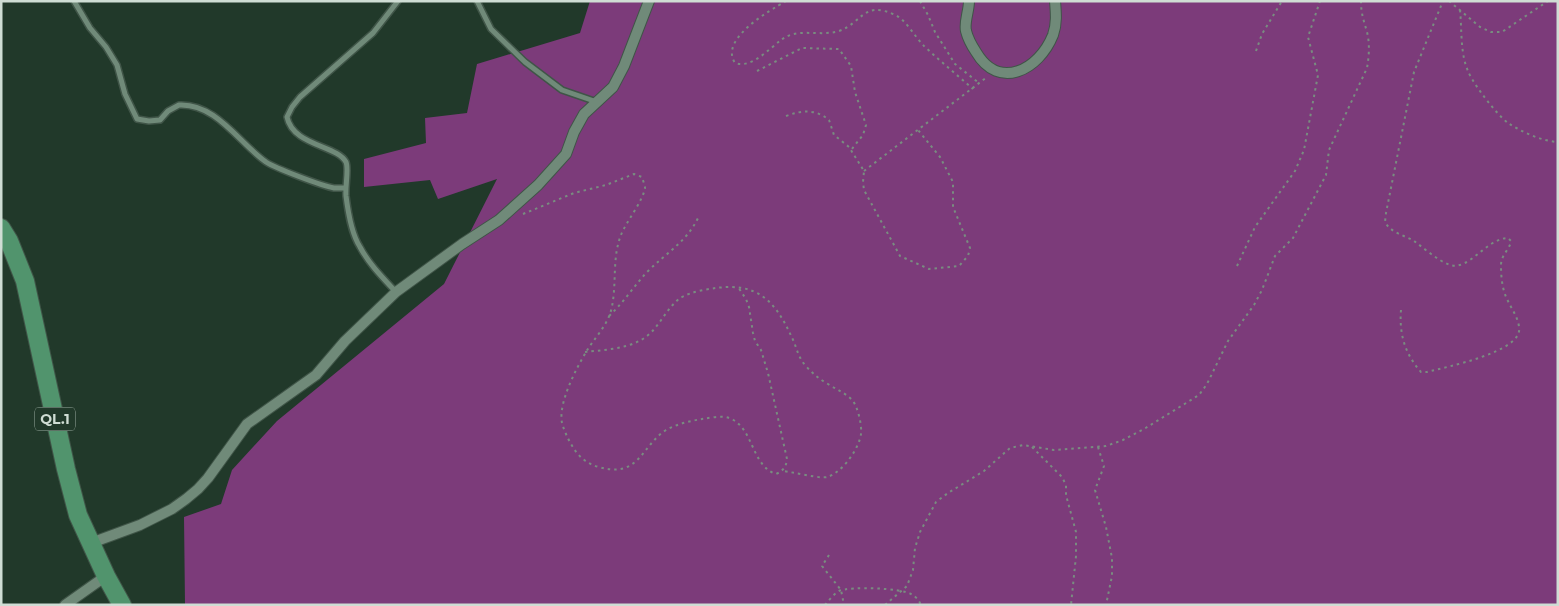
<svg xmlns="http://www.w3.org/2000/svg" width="1559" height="606" font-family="Montserrat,sans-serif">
<rect width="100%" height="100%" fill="#21392a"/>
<polygon fill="#7c3b7a" points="590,1 1558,1 1558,605 185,605 184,517 221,504 232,470 277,421 444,284 497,179 438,199 430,180 364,187 364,159 426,143 425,118 467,113 477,64 580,33"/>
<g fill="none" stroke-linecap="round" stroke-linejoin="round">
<g stroke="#405548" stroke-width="8">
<g id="service">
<path d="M 74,1 L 90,28 L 106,47 L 117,65 L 125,94 L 137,119 L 149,121 L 160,120 L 168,111 L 179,105 C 216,103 239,143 266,162 C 275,168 322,186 334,188 C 337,188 341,188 345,188"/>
<polyline points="477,1 491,29 525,62 562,90 597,102"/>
<path d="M 396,292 C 383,278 369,264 360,247 C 351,233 348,212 346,196 C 345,186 349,169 346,162 C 337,145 293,146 287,117 L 292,107 L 300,97 L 373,33 L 398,1"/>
</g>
</g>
<g stroke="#405548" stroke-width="12">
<g id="minor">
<path d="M 969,1 C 969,11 964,22 966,31 C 968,39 972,46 976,52 C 999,91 1039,70 1053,35 C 1057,24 1056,13 1055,1"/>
<polyline points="91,543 140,525 172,509 186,499 198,489 208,478 247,424 316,375 345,341 396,292 462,244 499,220 538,185 566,154 574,132 584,114 613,87 624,66 649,1"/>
<polyline points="65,605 106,576"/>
</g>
</g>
<g stroke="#405548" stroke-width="20">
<polyline id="trunk" points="1,228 9,241 25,281 66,469 78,515 106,576 122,605"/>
</g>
<g stroke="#798c80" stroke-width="2" stroke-dasharray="2.5 4" stroke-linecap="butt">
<path d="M 786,1 C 769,11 719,39 735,63 C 751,69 769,49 781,40 C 798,27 819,37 839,31 C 862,23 863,1 893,14 C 906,19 914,36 924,46 C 940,61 957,75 973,89"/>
<polyline points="920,1 928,15 935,32 955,64 979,83"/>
<polyline points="1449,1 1480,27 1491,32 1502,32 1548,1"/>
<path d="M 1460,10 C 1462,29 1460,53 1468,71 C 1473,84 1497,115 1508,123 C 1522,132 1541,141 1558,142"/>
<polyline points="1256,51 1262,34 1282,1"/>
<polyline points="757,71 802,48 839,49 851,66 855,92 866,125 863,135 851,150"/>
<path d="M 786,116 C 802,110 816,109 829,120 L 834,135 L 849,147 L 864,171 L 863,182 L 864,190 L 900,256 L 929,269 L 959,266 L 968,256 L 970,248 L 953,207 L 953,182 L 940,157 L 918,130"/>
<polyline points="864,171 987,77"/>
<path d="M 523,214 L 574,193 L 606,185 L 634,174 L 642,177 C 643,181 645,185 645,188 C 643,201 626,222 621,235 C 611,260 618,289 610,314 C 605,328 593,340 586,352 C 576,369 558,403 562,423 C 564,430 567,437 571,444 C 577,455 586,464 599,467 C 639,479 641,446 666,430 C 677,424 690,421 702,419 C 710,418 721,415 729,418 C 754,427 751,466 776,474 C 784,470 786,467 787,459 L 768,373 L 761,350 L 755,341 L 753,333 L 749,307 L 746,299 L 738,287"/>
<polyline points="1237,266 1255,227 1295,171 1304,150 1318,75 1308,37 1320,1"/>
<path d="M 1401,310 C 1399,334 1405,354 1421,372 L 1427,372 C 1445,367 1524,352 1519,327 C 1518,317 1511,308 1507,299 C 1502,289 1501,276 1501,265 C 1501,255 1510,249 1511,241 L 1508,238 C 1487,238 1469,271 1450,265 C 1437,260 1425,249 1414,241 C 1404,235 1391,233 1385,222 L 1386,213 L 1414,72 L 1443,1"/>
<path d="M 609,316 C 624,302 634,286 647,272 C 667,252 687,242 699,216"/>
<path d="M 585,352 C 603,350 625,349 641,340 C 658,331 664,311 679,299 C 689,291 717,287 730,287 C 766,287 780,311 794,342 C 797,350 799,358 805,365 C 812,373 819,379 828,384 C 837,390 846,393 853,401 C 858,408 862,425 861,434 C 859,449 842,473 827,477 C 821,479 792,472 783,471"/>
<polyline points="1032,447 1062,477 1066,485 1066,495 1076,532 1076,556 1071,605"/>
<polyline points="1098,447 1104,466 1095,490 1106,527 1112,558 1112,576 1106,605"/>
<polyline points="829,555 822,566 841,590 844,605"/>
<path d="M 825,605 C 829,600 834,594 839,591 C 850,586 900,588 911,594 C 915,596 919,600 921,605"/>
<path d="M 885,605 L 907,586 L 913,570 L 915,548 L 920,532 L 936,502 L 948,493 L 984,471 L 1010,448 L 1023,445 L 1054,450 L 1106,446 L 1123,440 L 1144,429 L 1199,395 L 1207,384 L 1228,341 L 1254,305 L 1262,290 L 1275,256 L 1293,238 L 1326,175 L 1329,150 L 1367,68 C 1369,57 1370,44 1367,32 C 1364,21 1361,14 1361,1"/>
</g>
<use href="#service" stroke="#708a79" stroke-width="5"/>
<use href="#minor" stroke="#708a79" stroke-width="10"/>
<use href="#trunk" stroke="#51946d" stroke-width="18"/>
</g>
<g text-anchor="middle" stroke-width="4" stroke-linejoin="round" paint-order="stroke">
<rect fill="#21392a" stroke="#9baca1" stroke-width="1" x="35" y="407.5" width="40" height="23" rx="4"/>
<g font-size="14" font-weight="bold" fill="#cfddd4">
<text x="55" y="424">QL.1</text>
</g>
</g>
<rect width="1559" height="606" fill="none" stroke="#cfddd4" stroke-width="5"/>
</svg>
